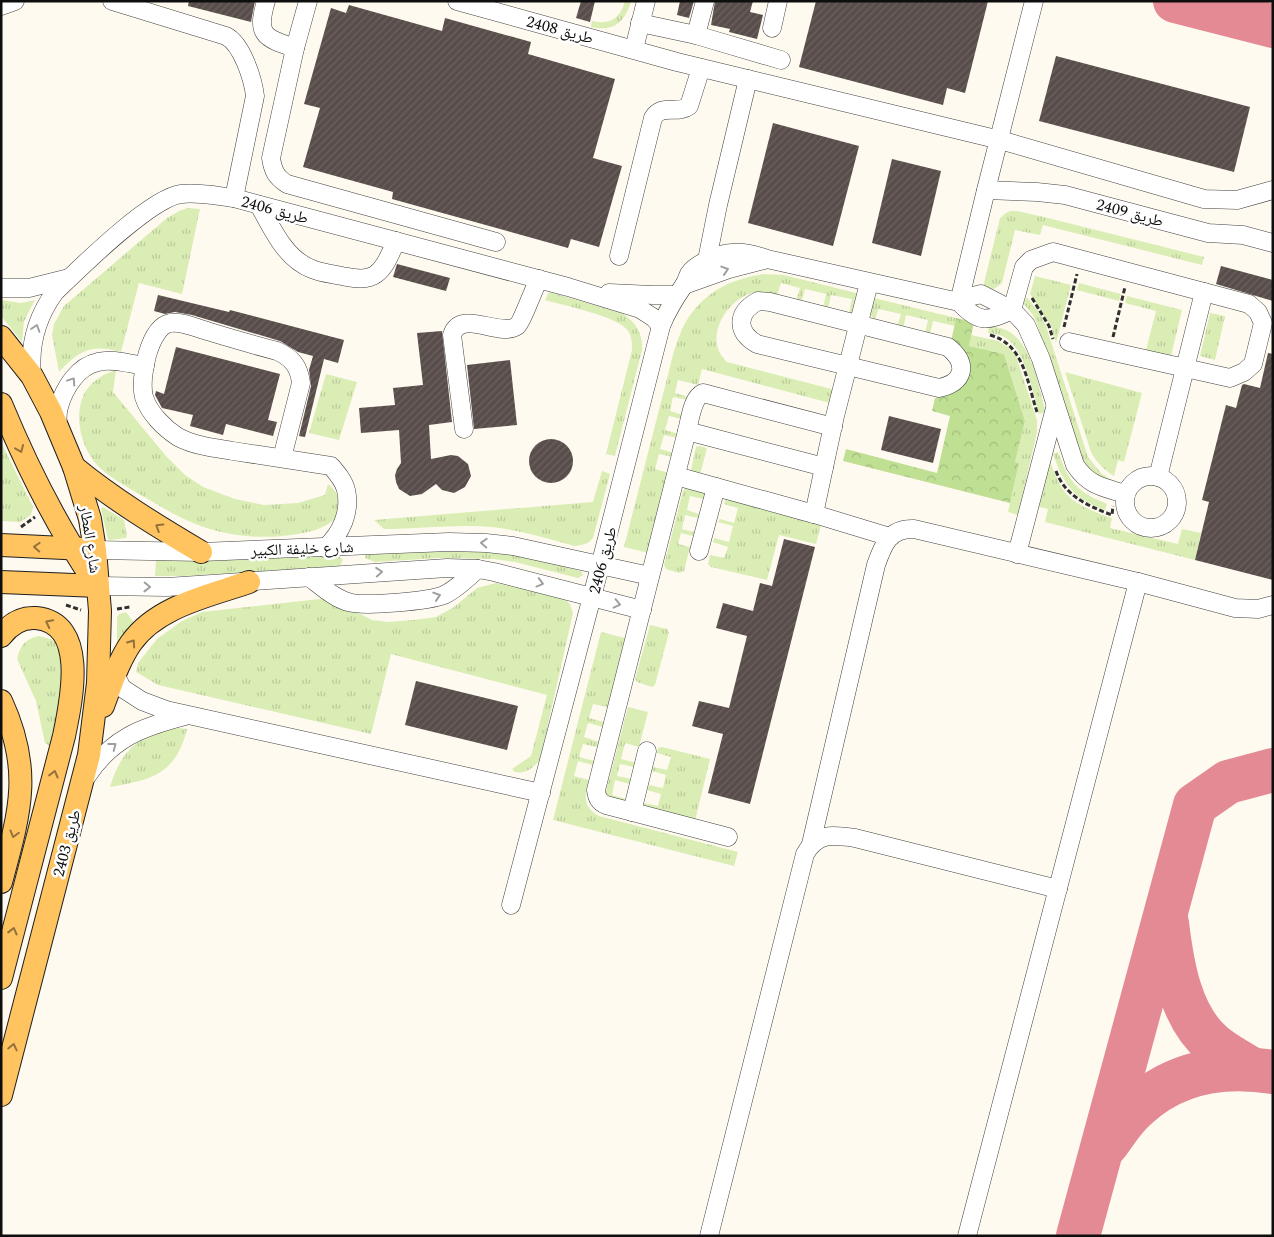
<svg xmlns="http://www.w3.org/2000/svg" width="1274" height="1237" font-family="Spectral,'Noto Naskh Arabic',serif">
<defs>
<pattern id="grass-tufts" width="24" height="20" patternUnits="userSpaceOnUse" patternTransform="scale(1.25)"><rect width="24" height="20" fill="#daedb5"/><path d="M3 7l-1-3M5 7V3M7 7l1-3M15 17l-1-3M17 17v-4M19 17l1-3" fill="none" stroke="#baca9a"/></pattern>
<pattern id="forest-crowns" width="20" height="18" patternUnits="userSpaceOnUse" patternTransform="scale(1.25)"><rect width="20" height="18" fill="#bfdf93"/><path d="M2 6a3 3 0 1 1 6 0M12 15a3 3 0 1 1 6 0" fill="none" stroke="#a3be7e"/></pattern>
<pattern id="building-hatch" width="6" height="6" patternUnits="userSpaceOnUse" patternTransform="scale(1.25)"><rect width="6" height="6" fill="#584d4a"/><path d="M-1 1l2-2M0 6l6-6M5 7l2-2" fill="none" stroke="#6b6260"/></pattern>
</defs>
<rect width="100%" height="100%" fill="#fffaef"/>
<g fill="url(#grass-tufts)">
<path d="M 625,1 L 631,1 C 625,23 613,32 591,27 L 592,21 C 610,25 620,19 625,1 Z"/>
<path d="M 188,208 L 200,209 L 182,294 L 139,283 L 121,352 C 91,344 80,350 59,372 L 52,335 L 54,324 L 64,306 L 167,218 L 179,211 Z"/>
<polygon points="1010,211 1017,211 1044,217 1204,257 1202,265 1043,225 1040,235 1015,230 1002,283 994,289 983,287 1000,218 1006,213"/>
<path d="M 763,274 L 784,275 L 860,294 L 855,315 L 849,313 L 852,299 L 831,295 L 828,309 L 823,308 L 826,294 L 805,289 L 801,303 L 796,301 L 800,288 L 781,283 L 777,296 C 770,294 764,292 758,292 C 728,295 701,339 727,362 L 839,391 L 830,403 L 702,369 L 698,385 L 678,380 L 675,393 L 688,397 L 687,400 L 673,397 L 670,411 L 683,415 L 682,419 L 669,416 L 665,430 L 679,434 L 678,438 L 664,435 L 660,449 L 674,453 L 673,457 L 659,454 L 655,469 L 669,473 L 649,553 L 624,547 L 674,351 C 677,342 680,333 684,325 C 702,293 728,280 763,274 Z"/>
<polygon points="1035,276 1071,285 1056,343 1051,326 1030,294"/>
<polygon points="1079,283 1121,294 1119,301 1077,290"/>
<path d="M 549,292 L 622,313 C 636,323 643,333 642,350 L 615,456 L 606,454 L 632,350 C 632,343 632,337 628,331 C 618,316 565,306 545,300 Z"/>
<polygon points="1127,296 1182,310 1171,356 1146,350 1156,311 1125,303"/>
<polygon points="1027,297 1040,314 1046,326 1088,457 1101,473 1113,481 1098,480 1080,457 1037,324 1033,315 1023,303"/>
<polygon points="874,298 956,318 955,326 933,321 930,334 925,333 928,320 906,315 903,329 897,327 901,314 878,309 875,321 870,313"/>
<polygon points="1,300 21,303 35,300 24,321 22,342 1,316"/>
<polygon points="1210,313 1225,316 1215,360 1200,356"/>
<path d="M 989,326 C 995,327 1003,328 1008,331 C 1033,345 1038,386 1046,412 L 1039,414 C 1033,393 1026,356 1010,341 C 1003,335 996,334 988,333 Z"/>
<polygon points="971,335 998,341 1008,347 1016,356 1037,420 1037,432 1018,515 1008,512 1019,463 1015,462 1025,421 1004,354 969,346"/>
<path d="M 116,370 L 113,392 L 166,456 L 185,475 L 203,487 L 235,499 L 264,505 L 298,503 L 325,495 L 328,484 C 341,495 339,500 338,516 C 324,530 310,532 291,535 C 255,540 217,535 184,519 C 169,512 155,503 141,495 C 127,487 112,479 100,468 C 77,446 68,397 99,378 C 104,374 111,372 116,370 Z"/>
<path d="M 1065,372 L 1142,393 L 1124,462 L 1118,460 L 1114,476 C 1103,469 1097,463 1091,452 Z"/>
<polygon points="326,374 357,382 339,440 309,433"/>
<polygon points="1,442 33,507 31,515 20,522 1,521"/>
<polygon points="699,446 707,448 700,475 692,472 691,470 696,447"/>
<path d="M 1058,452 C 1070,483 1076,491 1107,504 L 1105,510 C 1073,498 1064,485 1053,454 Z"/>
<path d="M 1050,460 C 1062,499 1075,505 1112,518 L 1110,528 L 1178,544 L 1182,529 L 1201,533 L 1195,560 L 1045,522 L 1048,509 L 1039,507 Z"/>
<path d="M 602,471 L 610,474 L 593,538 C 588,544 583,545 575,546 C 548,539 520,530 492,527 C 459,524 425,528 392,529 L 384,529 L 374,520 L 593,502 Z"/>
<polygon points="687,486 705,492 703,499 690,496 687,510 699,514 698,518 685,515 682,529 694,532 693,536 681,533 678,544 690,547 684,571 679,573 666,569 664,565 683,491"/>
<polygon points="726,497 822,521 816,544 779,535 767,580 711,567 708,564 710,555 724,558 728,547 713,542 714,538 729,542 733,526 718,522 720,519 734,523 738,508 724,504"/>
<polygon points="103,507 124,520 127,536 126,538 110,540 108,539 101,509"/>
<polygon points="468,549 517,555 581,571 583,575 578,578 515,562 494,559 437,558 375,562 365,558 366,554 369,553"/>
<polygon points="339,556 343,560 340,566 184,576 155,576 156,560"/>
<path d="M 496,583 L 565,599 L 570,604 L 573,613 L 540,760 C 532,768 527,774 515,772 L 512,769 L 531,756 L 547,695 L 391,654 L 371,734 L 158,685 L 136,672 L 138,663 L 157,639 L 182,621 L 202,612 L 329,598 L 372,620 L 387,622 L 414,620 L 436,617 L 454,607 L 477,588 Z"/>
<polygon points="126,612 136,625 117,649 117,617 119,614"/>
<polygon points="650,625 667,629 669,632 655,685 652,687 637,682 635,679"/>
<path d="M 601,632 L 625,638 L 608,707 L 593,704 L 589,718 L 604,722 L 603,727 L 588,723 L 584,737 L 599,742 L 597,747 L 583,744 L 579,757 L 594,761 L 593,765 L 578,761 L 574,776 L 589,780 C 585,796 582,807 599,816 L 738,852 L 734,866 L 553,820 Z"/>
<path d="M 39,636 L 51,639 L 57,644 L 62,656 L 61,694 L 52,745 L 50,746 L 45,743 L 36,701 L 17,659 C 20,646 25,639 39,636 Z"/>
<polygon points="628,707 648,712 639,747 625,743 621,759 636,763 634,767 620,764 617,776 631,779 630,784 615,780 612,795 626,799 625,804 604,799"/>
<path d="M 178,728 L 187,729 C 176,774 152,780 110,787 C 121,750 139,734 178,728 Z"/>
<polygon points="662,747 710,759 695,821 643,806 644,803 658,806 661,794 647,790 649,785 663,788 666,775 652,771 653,767 667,770 671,757 657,753 658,748"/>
</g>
<path fill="url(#forest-crowns)" d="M 956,318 L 974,322 L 969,346 L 1004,354 L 1025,421 L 1015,462 L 1019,463 L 1010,503 L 843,461 L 846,449 L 937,473 L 950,416 L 932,411 L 935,398 L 945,396 L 956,391 L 967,360 C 964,351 961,344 951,342 Z"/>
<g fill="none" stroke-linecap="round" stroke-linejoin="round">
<g stroke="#e48a94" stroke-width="44">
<polyline points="1175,1 1273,26"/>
<path d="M 1167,923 C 1172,965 1180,1017 1214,1045 C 1225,1054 1238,1061 1250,1068"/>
<path d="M 1107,1144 C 1116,1132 1124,1118 1136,1108 C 1174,1072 1223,1064 1273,1072"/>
<polyline points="1078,1236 1195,805 1228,782 1273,770"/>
</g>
</g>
<g fill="url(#building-hatch)">
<polygon points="189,1 255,1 251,22 188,6"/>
<polygon points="581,1 595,1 590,22 576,18"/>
<polygon points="680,1 694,1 689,18 677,15"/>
<polygon points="715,1 753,1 750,12 763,15 757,39 729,32 730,29 711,25"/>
<polygon points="816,1 988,1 965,93 947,88 943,105 799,67"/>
<polygon points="349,5 442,31 445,18 531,42 528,54 615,79 593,158 622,166 599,247 571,239 568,248 392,199 393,192 303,167 320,108 304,104 331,8 346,13"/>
<polygon points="1056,56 1250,107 1234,172 1039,121"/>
<polygon points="773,123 859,146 833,246 748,223"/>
<polygon points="892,159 941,171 921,256 872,243"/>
<polygon points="397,264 450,278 446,291 393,277"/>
<polygon points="1221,266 1273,280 1273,301 1216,284"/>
<polygon points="158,295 229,312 230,310 344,340 338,363 324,359 305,437 299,436 311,386 309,370 313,356 298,352 280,341 192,315 175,312 165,314 154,311"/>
<polygon points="442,331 452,422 429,425 431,459 451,455 458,456 468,464 471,476 465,487 454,493 442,490 436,484 422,494 410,496 399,489 396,482 395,475 397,469 401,463 399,430 361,433 359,408 395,405 393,388 423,385 417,333"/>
<polygon points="176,347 280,374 268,420 277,422 273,436 226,424 223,435 190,426 193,415 162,408 155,395 156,391 164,394"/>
<polygon points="1268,353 1273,354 1273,580 1195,560 1209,502 1202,500 1226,405 1236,408 1242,385 1244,384 1260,388"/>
<polygon points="510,360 517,425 474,429 467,365"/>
<polygon points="889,416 941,429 933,463 881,450"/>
<circle cx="551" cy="461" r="22"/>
<polygon points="784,539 815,547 750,804 708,793 723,734 692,726 699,701 729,708 747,636 716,628 723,603 753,611 760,583 772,586"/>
<polygon points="416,681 518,706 507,750 405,725"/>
</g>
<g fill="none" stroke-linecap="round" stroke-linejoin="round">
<g stroke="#414141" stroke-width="19">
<g id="minor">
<path d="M 112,1 L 226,36 C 242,44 253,79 255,96 L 234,198"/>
<path d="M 266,1 C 256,35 264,38 295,48"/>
<path d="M 308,1 L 295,48 L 271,158 C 273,171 276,177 287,184 L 496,242"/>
<polyline points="457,1 677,62 1000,140 1204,199 1237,200 1273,190"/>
<polyline points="1,6 15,1"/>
<polyline points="640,23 696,35 781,60"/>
<polyline points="772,28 778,1"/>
<polyline points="696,35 705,1"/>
<polyline points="634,49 646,1"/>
<polyline points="986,190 1037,192 1065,195 1208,233 1243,235 1273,243"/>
<path d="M 259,205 C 272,228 285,259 312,269 C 321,273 333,274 342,276 C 353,278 367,281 376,274 C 386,267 391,252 396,241"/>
<path d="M 619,256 L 653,118 C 662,103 677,115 689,106 L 701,68"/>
<polyline points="707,260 718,205 748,79"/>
<polyline points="684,285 729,269 764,260"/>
<polyline points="1,288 29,288 69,278"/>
<polyline points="609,293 653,295 676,295"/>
<path d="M 758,301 L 770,302 L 948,347 C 969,364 964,383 939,388 L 757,344 C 736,332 736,313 758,301 Z"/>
<polyline points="959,302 986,190 1034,1"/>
<path d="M 959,302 L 969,297 L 981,294 L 1012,310 L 1026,325 L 1041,359 L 1075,465 C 1089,486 1103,487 1125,494"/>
<path d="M 32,376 C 29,345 36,318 55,292 C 79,269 150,198 181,194 C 199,192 217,196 234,198 L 568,287 L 640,309 L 654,318 L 661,326"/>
<path d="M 57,426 C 58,420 57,413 59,407 C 64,388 78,366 98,362 C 113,358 130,364 145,366"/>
<path d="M 464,429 L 452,335 C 461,308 500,338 517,326 C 522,322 534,288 539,279"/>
<polyline points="687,431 824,467"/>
<path d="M 282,458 L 301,383 C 299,366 292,358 277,351 C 254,345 230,338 207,331 C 196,328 182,321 170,323 C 149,327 139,379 144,397 C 149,413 164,428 178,437 C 195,446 215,448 233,451 C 266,456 299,461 331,466 C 337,473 344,481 346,490 C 351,512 341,534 325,548"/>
<circle cx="1151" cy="502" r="26"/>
<polyline points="676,476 814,514 890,537"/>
<polyline points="1158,477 1204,292"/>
<polyline points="814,514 835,416 869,283"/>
<polyline points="95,550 201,552 449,542 486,543 513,546 650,576"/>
<polyline points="699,551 716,487"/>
<polyline points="1017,554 1055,408"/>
<path d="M 309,577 C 321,586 334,598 348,602 C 364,607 429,601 444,595 C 457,589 467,578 478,569"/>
<polyline points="98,586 167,587 447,568 478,569 494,572 642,610"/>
<polyline points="115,674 122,688 142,701 166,710 541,793"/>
<path d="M 87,776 C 112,738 142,727 185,716"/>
<polyline points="632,812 647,751"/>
<path d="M 728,837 L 606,805 C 599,802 597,798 596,790 L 687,431 C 690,420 692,398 703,393 L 833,427"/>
<path d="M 811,844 L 876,565 C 883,545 889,528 914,529 L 1138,582 L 1235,608 L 1258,609 L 1273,605"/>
<path d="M 511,905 L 600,566 L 661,326 C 667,311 675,298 684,285 C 686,282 687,278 689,274 C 692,269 698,265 704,262 C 725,249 745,251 767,259 L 959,302 C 978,323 987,322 1012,310 L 1024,267 L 1031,260 L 1053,252 L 1249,304 L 1258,312 L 1263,323 L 1253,364 L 1244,372 L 1230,378 L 1069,342"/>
<path d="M 709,1236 L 805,854 C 818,832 833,835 855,838 L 1058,889"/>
<polyline points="967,1236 1138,582"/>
</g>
</g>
<g stroke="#1f1f1f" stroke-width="24">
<g id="major">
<polyline points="1,337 32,376 51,412 74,467 90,519 95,550 100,611 98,683 89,755 1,1095"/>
<path d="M 1,404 C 27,467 57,527 96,584"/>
<path d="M 74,467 C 113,499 157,526 201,552"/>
<polyline points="1,545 85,549"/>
<polyline points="1,582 98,586"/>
<path d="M 1,636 C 10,624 21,617 36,618 C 89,623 71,702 64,736 L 1,978"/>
<path d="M 1,701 C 33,770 20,812 1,882"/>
<path d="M 103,706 C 111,685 118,662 131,643 C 157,606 209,596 249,582"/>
</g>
</g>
<g stroke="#303030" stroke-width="3" stroke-dasharray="5 2.5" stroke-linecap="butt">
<polyline points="1032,298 1049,326 1053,339"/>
<polyline points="1064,327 1077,274"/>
<path d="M 990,335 C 1024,344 1027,382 1037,412"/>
<polyline points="1113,337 1125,287"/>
<path d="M 1056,471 C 1065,496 1088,506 1112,515 L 1113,506"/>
<polyline points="21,527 35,517"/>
<polyline points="66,605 81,610"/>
<polyline points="117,609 130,607"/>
</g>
<use href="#minor" stroke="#fff" stroke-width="18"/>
<use href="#major" stroke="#ffc35f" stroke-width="22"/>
</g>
<defs><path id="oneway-chevron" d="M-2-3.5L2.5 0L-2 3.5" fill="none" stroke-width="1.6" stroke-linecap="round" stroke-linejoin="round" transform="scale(1.25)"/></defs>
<g stroke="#9f9f9f">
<use href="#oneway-chevron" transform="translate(725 270) rotate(-18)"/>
<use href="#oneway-chevron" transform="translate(36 328) rotate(-72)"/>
<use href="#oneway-chevron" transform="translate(72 381) rotate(-56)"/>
<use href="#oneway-chevron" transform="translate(484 543) rotate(-177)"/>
<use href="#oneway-chevron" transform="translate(379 572) rotate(-4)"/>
<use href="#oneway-chevron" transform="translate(540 583) rotate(15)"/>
<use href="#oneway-chevron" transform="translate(147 587) rotate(1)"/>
<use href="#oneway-chevron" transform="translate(437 596) rotate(-18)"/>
<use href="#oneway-chevron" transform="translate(617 604) rotate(13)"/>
<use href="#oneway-chevron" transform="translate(113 746) rotate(-38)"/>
</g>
<g stroke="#93723b">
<use href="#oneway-chevron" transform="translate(20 449) rotate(67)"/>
<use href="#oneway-chevron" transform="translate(159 527) rotate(-148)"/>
<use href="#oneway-chevron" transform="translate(37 547) rotate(-177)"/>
<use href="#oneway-chevron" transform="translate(49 623) rotate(-153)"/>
<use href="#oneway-chevron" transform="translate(132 643) rotate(-55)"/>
<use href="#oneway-chevron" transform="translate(54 774) rotate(-76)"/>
<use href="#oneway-chevron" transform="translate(14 834) rotate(105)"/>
<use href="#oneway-chevron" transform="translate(13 931) rotate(-76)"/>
<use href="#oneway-chevron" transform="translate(13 1047) rotate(-77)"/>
</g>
<g text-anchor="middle" stroke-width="5" stroke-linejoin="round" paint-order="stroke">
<g font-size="16" fill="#0e0e0e" stroke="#fff">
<text transform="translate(560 29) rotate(15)" y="6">طريق 2408</text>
<text transform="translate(275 209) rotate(15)" y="6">طريق 2406</text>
<text transform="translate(1130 212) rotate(15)" y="6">طريق 2409</text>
<text transform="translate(91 539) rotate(81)" y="6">شارع المطار</text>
<text transform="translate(302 548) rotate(-2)" y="6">شارع خليفة الكبير</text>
<text transform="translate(602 560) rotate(-75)" y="6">طريق 2406</text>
<text transform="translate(66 843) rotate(-75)" y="6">طريق 2403</text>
</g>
</g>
<rect width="1274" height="1237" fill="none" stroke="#0e0e0e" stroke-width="5"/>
</svg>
